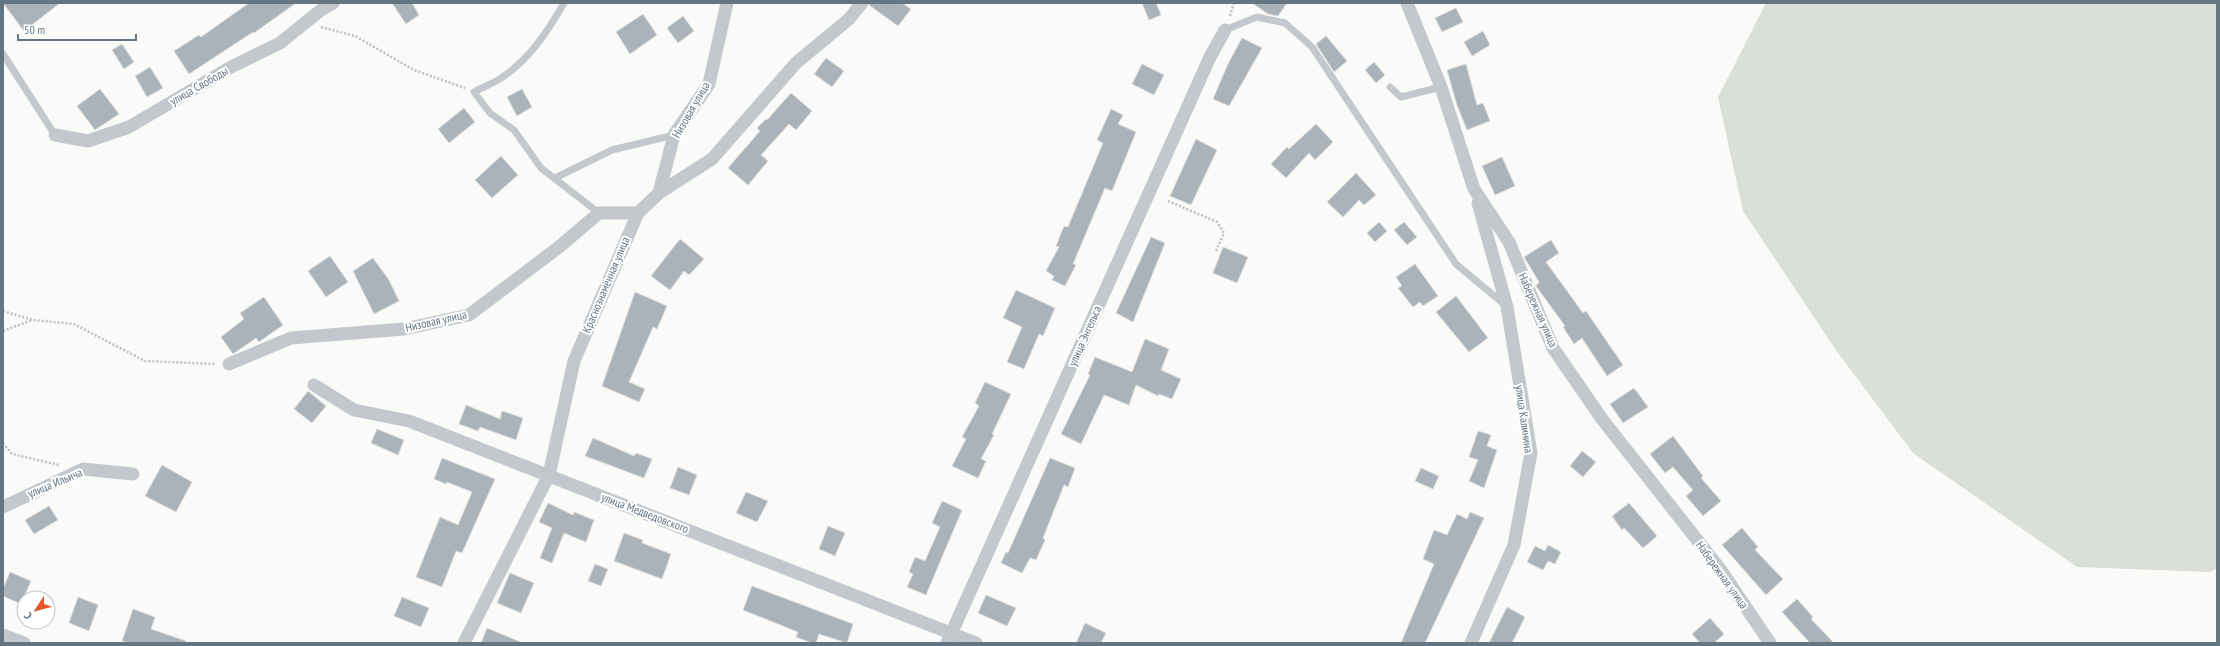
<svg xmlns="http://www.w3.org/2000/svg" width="2220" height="646" font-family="'PT Sans Narrow',sans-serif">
<rect width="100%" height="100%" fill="#fafaf8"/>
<polygon fill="#dadfd7" points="1766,3 2217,3 2217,568 2210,572 2077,567 1913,453 1838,353 1743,211 1718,97"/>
<g fill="#aab3b9" stroke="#dcdcda">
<polygon points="3,3 60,3 24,31"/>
<polygon points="249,3 296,3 254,33 253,32 189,74 174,51 199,35 201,37"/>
<polygon points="392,3 412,3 419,15 406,24"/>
<polygon points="870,3 902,3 911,9 898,26 869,5"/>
<polygon points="1142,3 1156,3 1161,15 1149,20"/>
<polygon points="1252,3 1287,3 1278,16 1268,14"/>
<polygon points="1456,8 1463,22 1442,32 1435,18"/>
<polygon points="643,14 657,35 630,54 616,32"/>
<polygon points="683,16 694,31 678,43 667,28"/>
<polygon points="1483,31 1490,45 1472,56 1464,42"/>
<polygon points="1326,36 1347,61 1334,72 1316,44"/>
<polygon points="1242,38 1262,48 1229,106 1213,99 1228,64"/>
<polygon points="122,44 134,62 124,69 112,50"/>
<polygon points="826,58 844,71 832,87 814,74"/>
<polygon points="1374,62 1385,75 1376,83 1365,70"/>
<polygon points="1142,64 1164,75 1154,95 1132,84"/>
<polygon points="1466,64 1477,105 1483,103 1490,121 1467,130 1457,105 1447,70"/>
<polygon points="150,67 163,88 147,97 135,76"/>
<polygon points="100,89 119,114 95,130 77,106"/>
<polygon points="522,89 532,107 517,116 507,97"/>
<polygon points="791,93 812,111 796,130 789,124 761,155 768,161 748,185 728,168 760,131 757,128 766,119 767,120"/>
<polygon points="464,108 475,122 449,143 438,129"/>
<polygon points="1111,109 1123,115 1118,124 1136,132 1112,191 1105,188 1073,264 1076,265 1065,286 1052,280 1054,276 1046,271 1059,247 1056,246 1064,226 1068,227 1103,143 1097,140"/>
<polygon points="1316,124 1333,142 1315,160 1309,153 1286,178 1271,164 1287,147 1289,149"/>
<polygon points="1196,139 1217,150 1191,205 1170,196"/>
<polygon points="501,156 518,175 492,198 475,180"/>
<polygon points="1502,157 1515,186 1495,195 1482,166"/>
<polygon points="1356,173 1376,195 1364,205 1359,200 1343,217 1327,202"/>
<polygon points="1379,222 1387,231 1375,242 1367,233"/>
<polygon points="1404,222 1417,237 1407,245 1394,230"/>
<polygon points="1151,237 1165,243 1133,322 1116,313"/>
<polygon points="680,239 704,259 689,275 684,271 670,290 651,276"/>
<polygon points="1551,240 1559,253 1546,262 1583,313 1586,311 1623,365 1607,376 1582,338 1574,344 1563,327 1565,326 1536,286 1539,282 1524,257"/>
<polygon points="1223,247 1248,257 1237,283 1213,273"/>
<polygon points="330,256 348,282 326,297 308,271"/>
<polygon points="373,258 389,280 399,301 374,314 353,271"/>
<polygon points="1415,264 1438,296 1423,306 1420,302 1413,307 1398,288 1402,286 1396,277"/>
<polygon points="1016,290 1055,308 1043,336 1039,334 1024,369 1007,362 1022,327 1003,318"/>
<polygon points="635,292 667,306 657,329 653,327 629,382 645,389 639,402 602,386"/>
<polygon points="1456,296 1488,338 1469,352 1436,312"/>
<polygon points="264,297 283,325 259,342 256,338 233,354 221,337 244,319 240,313"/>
<polygon points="1145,339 1169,349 1161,370 1181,379 1172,399 1159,394 1158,396 1136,385 1129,405 1104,395 1081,444 1061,434 1090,375 1088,374 1095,357 1132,372"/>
<polygon points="985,382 1011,394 992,434 994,435 981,459 986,461 978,478 952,466 966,439 962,437 979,406 975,403"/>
<polygon points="1634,388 1648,407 1623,423 1610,404"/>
<polygon points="308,391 326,406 312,423 294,409"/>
<polygon points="466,405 500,419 502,411 523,418 516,440 480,427 478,431 459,424"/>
<polygon points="377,429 404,440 398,455 371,443"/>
<polygon points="1478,431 1491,435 1487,446 1497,450 1484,488 1469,481 1478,460 1469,457"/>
<polygon points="1673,436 1703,476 1701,478 1721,501 1703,516 1686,496 1693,490 1673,467 1665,473 1650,454"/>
<polygon points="593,438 634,456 636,453 652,459 644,478 585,456"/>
<polygon points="1582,451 1596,462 1583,477 1570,466"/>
<polygon points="442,458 495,479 462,553 456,551 442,587 416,577 440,517 458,525 472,492 447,482 446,484 434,479"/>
<polygon points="1050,458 1075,468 1068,487 1064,485 1043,538 1045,540 1036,560 1030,558 1022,573 1001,563 1006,552 1008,553"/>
<polygon points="162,465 192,482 176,512 145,496"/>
<polygon points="678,467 697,475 689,495 670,488"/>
<polygon points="1421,468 1439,476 1433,489 1415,481"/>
<polygon points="746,492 768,501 757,522 736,513"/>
<polygon points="942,501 962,510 926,595 907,587 913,574 909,572 915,557 925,561 940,527 932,523"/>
<polygon points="548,503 573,515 574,512 594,520 586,542 564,533 552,563 540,558 552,528 539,522"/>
<polygon points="1629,503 1657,536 1643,548 1624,528 1622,530 1612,516"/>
<polygon points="49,506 58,520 34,534 25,520"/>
<polygon points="1470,512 1484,518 1425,643 1401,643 1434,564 1423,559 1434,530 1447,535 1457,514 1467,519"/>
<polygon points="828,526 845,533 835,556 819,549"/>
<polygon points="1742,528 1758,547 1755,550 1783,579 1766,595 1722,545"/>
<polygon points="624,533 643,540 642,543 671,554 662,579 614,561"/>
<polygon points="1548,545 1561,552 1555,564 1548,561 1543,570 1527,562 1535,546 1545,551"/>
<polygon points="595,564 608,569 601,586 588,581"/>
<polygon points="10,572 31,581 21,604 3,596 3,589"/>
<polygon points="510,573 534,583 521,613 497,603"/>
<polygon points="752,586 853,624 847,643 819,634 816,643 812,643 796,637 798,632 743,610"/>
<polygon points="986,595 1016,608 1007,626 978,613"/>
<polygon points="78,597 98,605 89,631 69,623"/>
<polygon points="402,597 429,608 421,627 394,616"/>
<polygon points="1797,599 1813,617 1811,619 1834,643 1810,643 1782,612"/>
<polygon points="1507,607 1525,617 1512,643 1489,643"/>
<polygon points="133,609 155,617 151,629 186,641 186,643 129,643 122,641"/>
<polygon points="1710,618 1724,634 1714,643 1700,643 1692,634"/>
<polygon points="1085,623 1106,633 1101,643 1076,643"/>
<polygon points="487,628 523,643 481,643"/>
</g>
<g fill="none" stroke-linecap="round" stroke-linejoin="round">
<g stroke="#bbbfc2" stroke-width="2.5" stroke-dasharray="2 2" stroke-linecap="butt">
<polyline points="1230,16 1234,3"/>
<polyline points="321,27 355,36 414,70 465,88"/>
<polyline points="1168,201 1217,222 1224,233 1216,251"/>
<polyline points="3,311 33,320 74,324 145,361 216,364"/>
<polyline points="3,331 32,320"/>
<polyline points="3,443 12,454 59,465"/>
</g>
<g stroke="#c3c8cc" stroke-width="7">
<path d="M 564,3 C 548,31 529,60 501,78 C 493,84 482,87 474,92 L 490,113 L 514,130 L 541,168 L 599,213"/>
<polyline points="1225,30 1257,17 1285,23 1312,47 1456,264 1505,305"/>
<polyline points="3,54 55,135"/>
<polyline points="1390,87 1401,97 1441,87"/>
<polyline points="555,178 612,150 674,135"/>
</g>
<g stroke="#c3c8cc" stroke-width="13">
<polyline points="1407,3 1441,87 1474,189 1509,242 1553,348 1602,419 1720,569 1770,643"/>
<polyline points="55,135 88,141 129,127 231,67 280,43 321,10 333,3"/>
<polyline points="659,193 674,135 709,84 727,3"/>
<polyline points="229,364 291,338 404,329 469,315 559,247 599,213 638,213"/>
<polyline points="314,385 354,410 409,421 976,643"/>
<polyline points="3,507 83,469 133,474"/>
<polyline points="3,635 24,643"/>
<polyline points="464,643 549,475 574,361 638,213 659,193 712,159 796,63 849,19 862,3"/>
<polyline points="947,643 1210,57 1225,30"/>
<polyline points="1471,643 1514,545 1531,453 1507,307 1478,203"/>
</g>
</g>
<g text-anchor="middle" stroke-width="4" stroke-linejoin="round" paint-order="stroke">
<g font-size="12" fill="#657683" stroke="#fff">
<text transform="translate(199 86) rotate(-30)" y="4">улица Свободы</text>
<text transform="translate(691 110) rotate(-60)" y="4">Низовая улица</text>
<text transform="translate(606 285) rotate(-67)" y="4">Краснознамённая улица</text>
<text transform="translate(1538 310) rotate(66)" y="4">Набережная улица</text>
<text transform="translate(436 321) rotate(-13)" y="4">Низовая улица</text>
<text transform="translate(1085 336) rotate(-66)" y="4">улица Энгельса</text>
<text transform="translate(1524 419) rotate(82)" y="4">улица Калинина</text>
<text transform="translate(55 483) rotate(-23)" y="4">улица Ильича</text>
<text transform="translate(645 513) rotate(21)" y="4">улица Медведовского</text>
<text transform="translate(1722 575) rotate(54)" y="4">Набережная улица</text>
</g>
</g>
<rect width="2220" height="646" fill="none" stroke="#657683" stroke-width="8"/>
<g transform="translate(36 610) rotate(234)"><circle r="19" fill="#ffffff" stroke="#c1c8cd"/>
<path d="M0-3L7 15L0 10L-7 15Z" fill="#e4572e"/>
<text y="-6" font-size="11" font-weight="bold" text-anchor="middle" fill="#657683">С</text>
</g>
<path d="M18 34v6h118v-6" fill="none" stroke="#657683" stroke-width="2"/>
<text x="24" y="34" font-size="12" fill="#657683" stroke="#ffffff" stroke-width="3" paint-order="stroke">50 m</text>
</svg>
